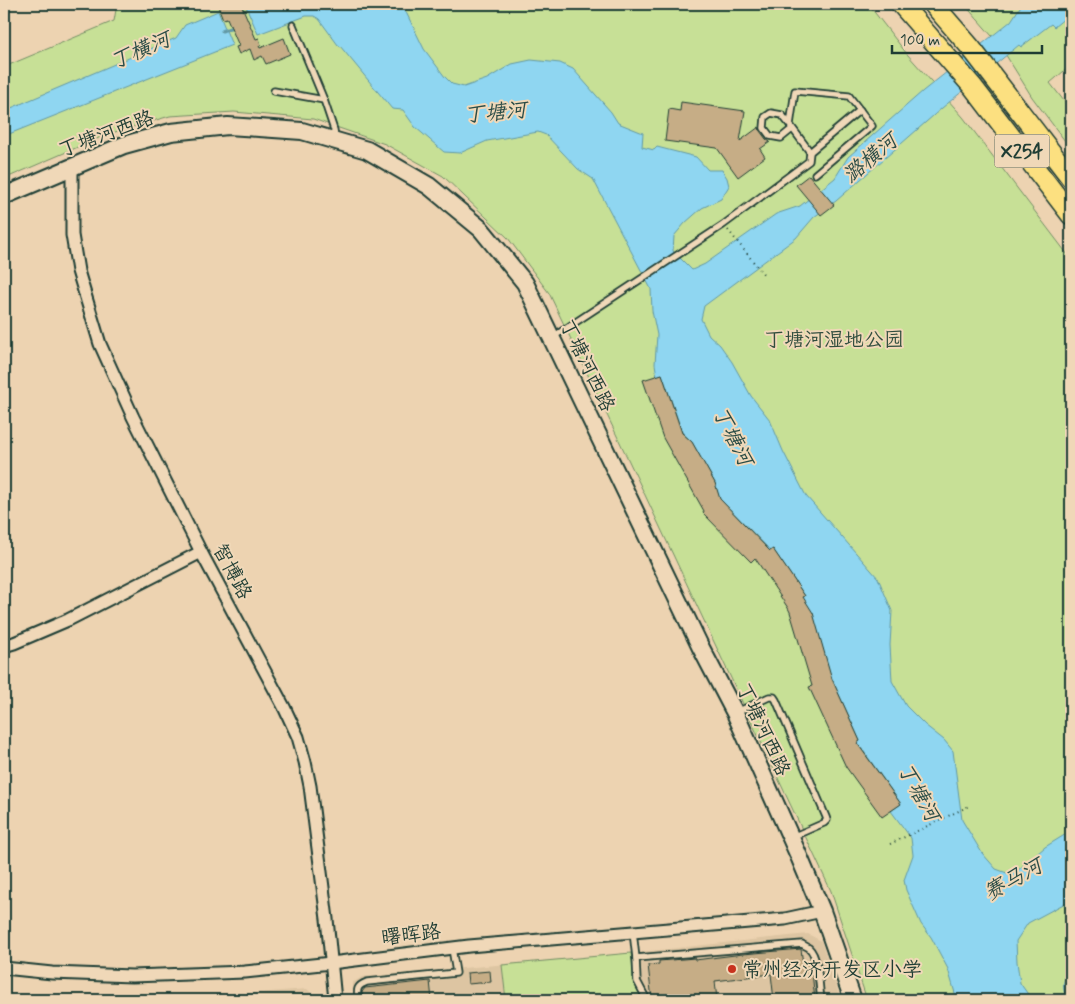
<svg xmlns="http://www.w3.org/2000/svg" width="1075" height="1004" font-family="Mynerve,'LXGW WenKai TC',sans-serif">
<rect width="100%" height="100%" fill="#edd3b1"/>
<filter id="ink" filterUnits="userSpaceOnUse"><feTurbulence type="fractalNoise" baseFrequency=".02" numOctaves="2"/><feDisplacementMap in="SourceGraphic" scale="10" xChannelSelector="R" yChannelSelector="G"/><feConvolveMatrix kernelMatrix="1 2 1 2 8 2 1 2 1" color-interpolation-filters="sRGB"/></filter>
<g filter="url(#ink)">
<g fill="#ddc5a2">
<polygon points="808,934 821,941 841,1000 354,1000 352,983 362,977 631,953"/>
<polygon points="307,989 319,1000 168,1000 167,996 219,996"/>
</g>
<g fill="#c7e096" stroke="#738e65">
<polygon points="117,4 868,4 907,54 963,117 1071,259 1071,1000 867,1000 831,891 637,478 549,293 508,238 443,176 385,144 313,119 234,112 170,116 108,134 4,179 4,67 114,21"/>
<polygon points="964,4 1071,4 1071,65 1050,83 1071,110 1071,149 1032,97 999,44"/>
<polygon points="631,953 635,984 642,1000 506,1000 502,965"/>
</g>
<g fill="#8fd6f1" stroke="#6299a5">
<polygon points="245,4 402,4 424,49 445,77 452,84 464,87 487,79 512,64 531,60 560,63 573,69 611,112 618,123 643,133 642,147 654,150 657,147 696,157 708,170 722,170 727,178 729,186 721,199 702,208 685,223 674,236 673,251 692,270 705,264 776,214 800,206 835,178 848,157 923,91 1011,21 1022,4 1071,4 1071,13 1054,27 1051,24 1021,47 1019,45 942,108 836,201 814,217 796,238 704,306 701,319 709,335 720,345 732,362 751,396 770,420 783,451 806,496 878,578 892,611 890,645 892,681 906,706 925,725 944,740 953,751 962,820 982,853 996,869 1007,873 1017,871 1045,847 1071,831 1071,900 1028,923 1016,941 1017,962 1020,983 1032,1000 957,1000 948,969 931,937 921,924 906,890 904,880 913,855 911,838 891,811 901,804 862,749 853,745 860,741 797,602 805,596 773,549 769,551 767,547 719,498 715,483 692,442 682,432 662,374 657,376 655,364 657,335 652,311 651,289 593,179 578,169 546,135 538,132 487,141 460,153 444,152 415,127 403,110 392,109 340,46 338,45 319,19 314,16 306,16 258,34"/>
<polygon points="218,11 232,45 4,136 4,111 176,38 185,25"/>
<path d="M 1071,970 L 1071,998 L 1068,998 C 1067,995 1064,993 1064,990 C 1062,983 1066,974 1071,970 Z"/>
</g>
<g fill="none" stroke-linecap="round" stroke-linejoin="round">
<polyline stroke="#6299a5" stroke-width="3" points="222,31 235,26"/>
</g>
<g fill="#c6ad86" stroke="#1f3d34">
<polygon points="217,4 241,4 256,39 259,38 261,45 259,46 260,48 284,38 290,54 266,64 262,56 254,60 250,49 239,54 236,47 239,46 227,18 223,19"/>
<polygon points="681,102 745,111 740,141 759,127 760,131 766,139 770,142 760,149 765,157 738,177 717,148 665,141 669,109 680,111"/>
<polygon points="809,175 834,205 821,215 796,185"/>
<polygon points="662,374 682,433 692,442 715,483 720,499 770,551 773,549 805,596 803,597 813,613 832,679 860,741 857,743 901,804 882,817 846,767 809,687 812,686 790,612 788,608 755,558 751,562 703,513 704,511 663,438 643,380"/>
<polygon points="801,949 803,964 811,963 815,1000 774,1000 771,974 715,981 717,1000 652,1000 648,965 659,964 659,961 695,958 695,960 743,954"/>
<polygon points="490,971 491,982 468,984 467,973"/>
<polygon points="430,981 432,1000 363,1000 362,992 365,988"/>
</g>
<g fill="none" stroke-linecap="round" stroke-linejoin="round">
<g stroke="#1f3d34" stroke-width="9">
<g id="lane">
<polyline points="293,25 324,100 334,130 335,138"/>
<polyline points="274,91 324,100"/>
<polyline points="790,125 782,115 771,113 765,117 764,128 770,136 781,138 792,129"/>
<polyline points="810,152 790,125 795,91 849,96 872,126 815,174"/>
<polyline points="553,337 723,225 809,161 810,152 860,110"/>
<polyline points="737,712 769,697 774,697 776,700 826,817 827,820 824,823 792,837"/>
<polyline points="633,932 636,958 637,981 647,1000"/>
<path d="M 636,958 L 802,944 C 803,945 808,947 809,948 C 819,957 819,987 821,1000"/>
<path d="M 358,1000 C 357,990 356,986 367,982 L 456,973 L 452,948"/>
</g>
</g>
<g stroke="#1f3d34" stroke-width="15">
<g id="street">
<polyline points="72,168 72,235 78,271 100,344 133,417 201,552 284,707 298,737 305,762 310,786 327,919 335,1000"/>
<polyline points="4,646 14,643 68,620 201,552"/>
<polyline points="4,968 52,973 132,976 245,972 331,963 469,946 785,919 822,911"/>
</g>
</g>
<g stroke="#1f3d34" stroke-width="20">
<polyline id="secondary" points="4,196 124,145 171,132 228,126 302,131 367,150 429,186 481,229 525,283 700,646 735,713 798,854 822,911 853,1000"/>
</g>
<g stroke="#1f3d34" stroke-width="22">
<g id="primary">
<polyline points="901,4 973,87 1071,215"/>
<polyline points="933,4 971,48 1071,178"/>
</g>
</g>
<g stroke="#1f3d34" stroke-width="2" stroke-dasharray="1 4" stroke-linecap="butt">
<polyline points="728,230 764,275"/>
<polyline points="890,844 969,806"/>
</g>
<use href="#lane" stroke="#f0d8b8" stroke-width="5.5"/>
<use href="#street" stroke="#f0d8b8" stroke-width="11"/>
<use href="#secondary" stroke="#f0d8b8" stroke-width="16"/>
<use href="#primary" stroke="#fce080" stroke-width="19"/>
</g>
</g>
<circle fill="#c8321e" stroke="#f0d8b8" stroke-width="2" cx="732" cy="969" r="5"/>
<g text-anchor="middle" stroke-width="4" stroke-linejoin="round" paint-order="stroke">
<rect fill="#f0d8b8" stroke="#5e6c5c" stroke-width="1" x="994.5" y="134.5" width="55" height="33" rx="4"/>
<g font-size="19" font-weight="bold" fill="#1f3d34">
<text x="1022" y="158">X254</text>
</g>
<g font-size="20" fill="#1f3d34" stroke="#f0d8b8">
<text transform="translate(106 133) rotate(-20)" y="7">丁塘河西路</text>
<text transform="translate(588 365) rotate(64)" y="7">丁塘河西路</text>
<text transform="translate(233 571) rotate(62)" y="7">智博路</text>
<text transform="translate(764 729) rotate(65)" y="7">丁塘河西路</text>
<text transform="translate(411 934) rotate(-7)" y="7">曙晖路</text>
</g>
<g font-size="20" fill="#304d3e" stroke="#f0d8b8">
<text x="834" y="346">丁塘河湿地公园</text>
</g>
<g font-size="20" fill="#1f3d34" stroke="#f0d8b8" text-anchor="start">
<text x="742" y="976">常州经济开发区小学</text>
</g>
<g font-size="21" font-style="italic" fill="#2a4c47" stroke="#f0d8b8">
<text transform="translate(140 50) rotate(-23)" y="7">丁横河</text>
<text transform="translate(495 112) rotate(-5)" y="7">丁塘河</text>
<text transform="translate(870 158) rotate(-40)" y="7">潞横河</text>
<text transform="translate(733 436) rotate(63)" y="7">丁塘河</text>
<text transform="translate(919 792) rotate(61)" y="7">丁塘河</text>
<text transform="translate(1013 879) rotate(-29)" y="7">赛马河</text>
</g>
</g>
<rect width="1075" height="1004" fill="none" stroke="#f0d8b8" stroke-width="20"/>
<rect x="10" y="10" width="1055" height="984" fill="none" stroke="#1f3d34" stroke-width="2" filter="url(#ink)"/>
<path d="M892 45v8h150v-8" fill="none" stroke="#1f3d34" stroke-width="2.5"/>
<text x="900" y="45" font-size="15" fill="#1f3d34" stroke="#f0d8b8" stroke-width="4" paint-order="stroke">100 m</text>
</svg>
